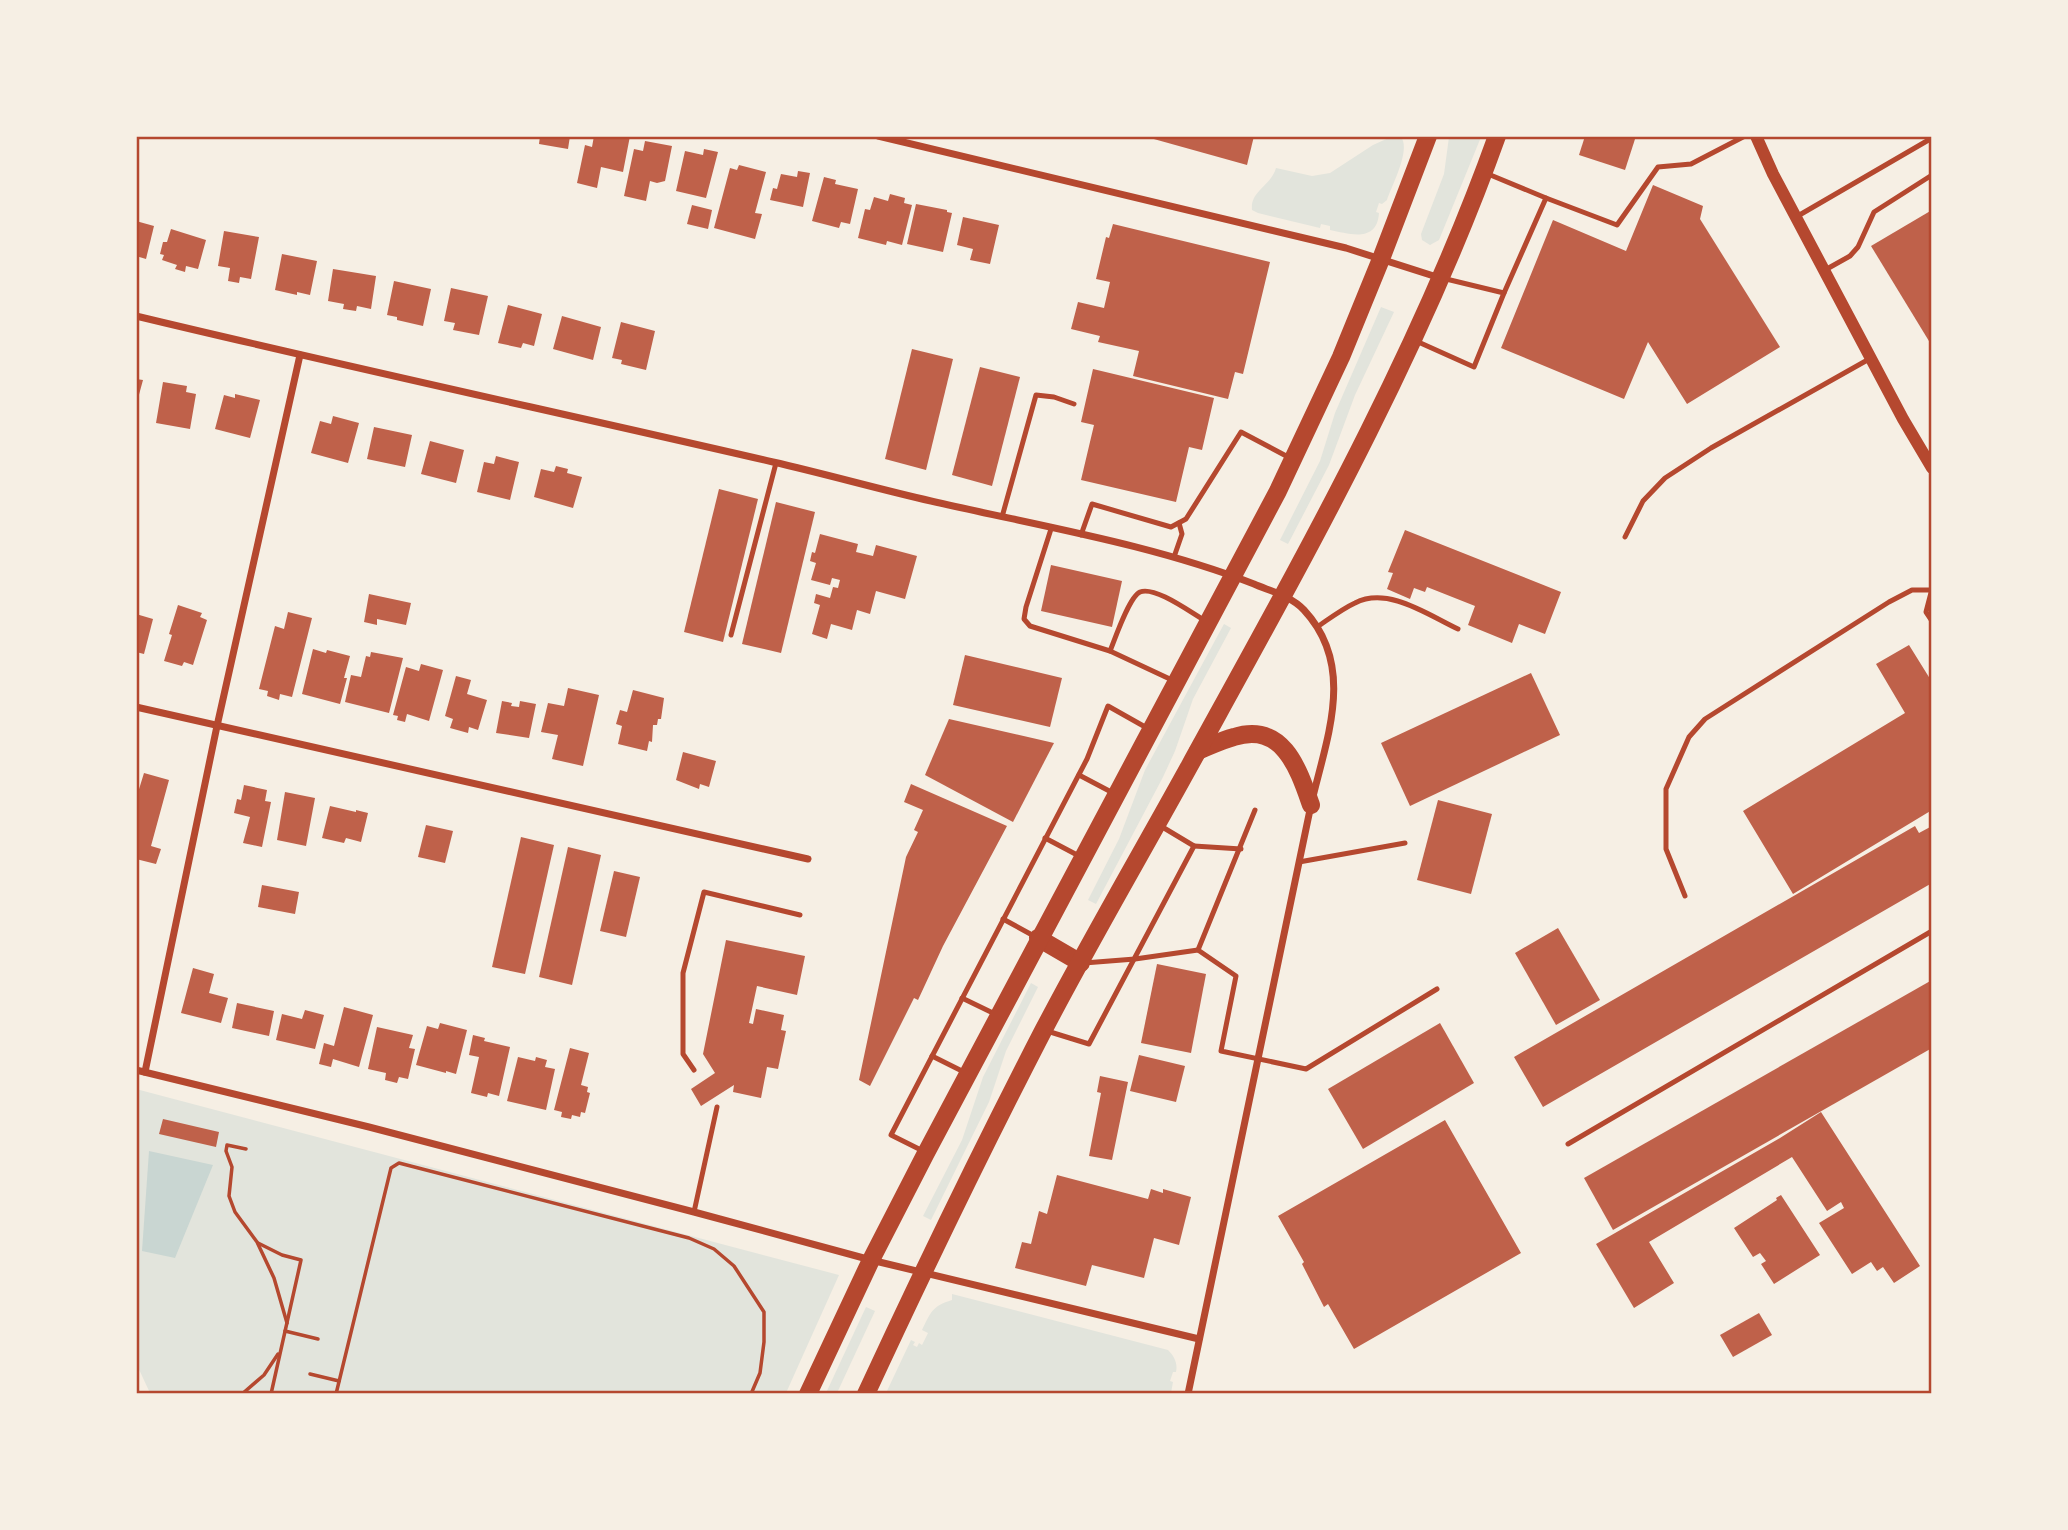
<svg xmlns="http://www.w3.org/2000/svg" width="2068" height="1530" font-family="'Space Grotesk',sans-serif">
<rect width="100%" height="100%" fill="#f6efe4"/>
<g fill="#e2e4dc">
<path d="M 1393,136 L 1401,137 C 1411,150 1392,185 1387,200 L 1382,204 L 1379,203 L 1376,212 L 1379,213 C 1377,243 1350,234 1330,230 L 1330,226 L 1321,224 L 1320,228 L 1258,213 L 1252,210 C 1250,191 1271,186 1276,168 L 1312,176 L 1330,173 L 1373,145 Z"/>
<polygon points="1449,137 1481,137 1439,240 1430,245 1422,240 1421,234 1444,174"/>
<polygon points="1381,307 1394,312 1355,395 1329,465 1288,544 1280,540 1320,461 1335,413"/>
<polygon points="1224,624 1231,628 1193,699 1175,751 1163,777 1096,904 1088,900 1119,839 1145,770"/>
<polygon points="1031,983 1038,987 1006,1051 989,1102 931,1220 923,1216 962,1140 983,1077"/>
<polygon points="136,1089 839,1275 786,1393 150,1393 136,1363"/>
<path d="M 952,1294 L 1168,1350 C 1174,1356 1178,1363 1176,1372 L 1173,1372 L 1170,1381 L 1173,1382 L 1171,1393 L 886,1393 L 911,1340 L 915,1342 L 913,1345 L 917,1347 L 919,1343 L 922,1345 L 928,1333 L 922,1330 C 931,1312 932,1306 952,1300 Z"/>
<polygon points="866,1307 875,1311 837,1393 826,1393"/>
</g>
<polygon fill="#c9d6d2" points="149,1151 213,1165 175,1258 142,1251"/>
<g fill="#bf614a">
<polygon points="540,136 570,136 568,149 539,144"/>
<polygon points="594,136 630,136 623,172 601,167 597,188 577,183 585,145 592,147"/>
<polygon points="1143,136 1254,136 1247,165"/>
<polygon points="1585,136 1636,136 1625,170 1579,155"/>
<polygon points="645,141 672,146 665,181 657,183 650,181 646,201 624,196 634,149 643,151"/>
<polygon points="704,149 718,152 706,198 676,191 685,151 703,155"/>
<polygon points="739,165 766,172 755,213 762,214 755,239 714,228 730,168 737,170"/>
<polygon points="798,171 810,173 803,207 770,200 773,188 777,189 781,174 797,177"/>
<polygon points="824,177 836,180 835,184 858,189 850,224 841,222 839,228 812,221"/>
<polygon points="1653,185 1703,206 1700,219 1780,347 1687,404 1648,342 1624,399 1501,348 1553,220 1626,251"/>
<polygon points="890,194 905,198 904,203 912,205 902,245 887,241 886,245 858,238 865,209 870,210 874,197 888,201"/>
<polygon points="916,204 947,210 947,212 952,213 943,252 907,244"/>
<polygon points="692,205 712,210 708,229 687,224"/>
<polygon points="1932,210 1932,346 1871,246"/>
<polygon points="963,217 999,225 990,264 970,260 973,249 957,245"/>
<polygon points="136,221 154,226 146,259 136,256"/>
<polygon points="1113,224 1270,262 1243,374 1235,372 1228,399 1133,376 1139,351 1098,342 1100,336 1071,329 1078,302 1104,308 1110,282 1096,279 1106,237 1109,238"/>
<polygon points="171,229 206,240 198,269 186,266 185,272 175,269 177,265 162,260 164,255 160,254 163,242 167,242"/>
<polygon points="224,231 259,237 251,279 240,277 239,283 228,281 230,268 218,266"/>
<polygon points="282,254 317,261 310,295 297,292 297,295 275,290"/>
<polygon points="333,269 376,276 371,309 357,306 356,311 343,309 344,304 328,301"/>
<polygon points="394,281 431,289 423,326 397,320 397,317 387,315"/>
<polygon points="451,288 488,296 479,335 453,330 455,323 444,321"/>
<polygon points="508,305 542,314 534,346 523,343 521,348 498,343"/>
<polygon points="562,316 601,327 593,360 553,349"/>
<polygon points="621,322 655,331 646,370 621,364 622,360 612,358"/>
<polygon points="912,349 953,359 926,470 885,459"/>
<polygon points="980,367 1020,377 992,486 952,475"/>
<polygon points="1093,369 1214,398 1202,450 1189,447 1176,502 1081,480 1094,425 1081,422"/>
<polygon points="136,379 143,380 137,402 136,402"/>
<polygon points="163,382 187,386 186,392 196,394 190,429 156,423"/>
<polygon points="235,394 260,400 250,438 215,429 224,395 235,398"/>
<polygon points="333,416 359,423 348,463 311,453 320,421 331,424"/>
<polygon points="374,427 412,435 405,467 367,459"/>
<polygon points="430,441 464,450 456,483 421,474"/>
<polygon points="496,456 519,462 510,500 477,492 484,462 494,464"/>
<polygon points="556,466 568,469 567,473 582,477 573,508 534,497 541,469 554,472"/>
<polygon points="719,489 758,499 723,642 684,632"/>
<polygon points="776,502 815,512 781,653 742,644"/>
<polygon points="1405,530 1561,592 1545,634 1519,624 1512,643 1468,625 1475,606 1427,587 1425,592 1414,588 1410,599 1387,589 1393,573 1388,572"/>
<polygon points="820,534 858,544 856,552 873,556 876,545 917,556 905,599 876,591 870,614 857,610 852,630 831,624 827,639 812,634 820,605 814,603 816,594 830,598 833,587 838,588 840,580 832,578 830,585 811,580 816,563 810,561 812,552 815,553"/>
<polygon points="1051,565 1122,581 1112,627 1041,611"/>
<polygon points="369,594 411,603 406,625 377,619 377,625 364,622"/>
<polygon points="178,605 202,613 200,617 207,620 193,665 184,662 182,666 164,661 172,635 169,634"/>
<polygon points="288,612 312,618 292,697 280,694 279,700 267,696 268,691 259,689 275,626 284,629"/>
<polygon points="136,614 153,619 144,654 136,652"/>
<polygon points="1909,645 1932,682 1932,810 1793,894 1743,811 1905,713 1876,664"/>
<polygon points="313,649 326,653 327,650 350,656 344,678 347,678 340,704 302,694"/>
<polygon points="371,652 403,658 389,713 345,702 351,675 361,677 366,656 370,657"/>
<polygon points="965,655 1062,678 1050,727 953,705"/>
<polygon points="421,664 443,670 429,721 407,714 405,722 397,720 398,716 393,715 406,667 419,671"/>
<polygon points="1531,673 1560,735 1410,806 1381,743"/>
<polygon points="456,676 471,680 467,694 487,700 478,730 469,727 468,733 450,728 453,719 445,716"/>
<polygon points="568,688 599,695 583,766 552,759 558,735 541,732 548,703 564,706"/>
<polygon points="633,690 664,698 661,719 658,719 657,725 653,725 652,742 649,741 647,751 618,744 622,726 616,724 620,710 627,712"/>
<polygon points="502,701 512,703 511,706 519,707 520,701 536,704 529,738 496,733"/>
<polygon points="949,719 1054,743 1013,822 925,775"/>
<polygon points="683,752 716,761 709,787 700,784 699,789 676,780"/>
<polygon points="144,773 169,780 151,846 161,849 156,864 136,859 136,799"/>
<polygon points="911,784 1007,826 943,946 918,1000 914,998 870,1086 859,1080 906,857 918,832 914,830 923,810 904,802"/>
<polygon points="244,785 267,790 265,801 271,802 262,847 243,843 250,817 234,813 237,799 241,800"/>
<polygon points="285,792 315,798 306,846 277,840"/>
<polygon points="1438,800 1492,814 1471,894 1417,880"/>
<polygon points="330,806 356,812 356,810 368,813 361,842 346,838 344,843 322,838"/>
<polygon points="426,825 453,831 445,863 418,857"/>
<polygon points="1915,826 1919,833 1932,826 1932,883 1543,1107 1514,1057"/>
<polygon points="521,837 554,845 525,974 492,967"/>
<polygon points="568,847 601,855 572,985 539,977"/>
<polygon points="614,871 640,877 626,937 600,931"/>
<polygon points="262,885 299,892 295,914 258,907"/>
<polygon points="1558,928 1600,1000 1556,1025 1515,953"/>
<polygon points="726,940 805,956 797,995 757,986 749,1023 753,1024 756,1009 784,1015 781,1030 786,1031 778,1069 767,1067 761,1098 733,1092 734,1085 701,1106 691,1089 715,1073 703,1054"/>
<polygon points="1157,964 1206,974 1191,1053 1141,1043"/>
<polygon points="193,968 214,974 209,993 228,998 221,1023 181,1013"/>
<polygon points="1932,980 1932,1048 1613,1230 1584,1178"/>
<polygon points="237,1003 274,1011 269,1036 232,1028"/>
<polygon points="344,1007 373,1015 359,1067 333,1059 331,1067 319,1064 324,1043 334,1046"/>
<polygon points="305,1010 324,1015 315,1049 276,1040 282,1014 302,1019"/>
<polygon points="440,1023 467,1030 456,1074 446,1071 446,1073 416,1065 427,1026 438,1029"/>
<polygon points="1440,1023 1474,1083 1363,1149 1328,1089"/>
<polygon points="377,1027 413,1035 409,1048 415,1049 408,1079 399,1077 397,1083 385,1080 386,1073 368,1069"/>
<polygon points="473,1035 485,1038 484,1041 510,1047 499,1096 488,1093 487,1097 471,1093 479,1057 469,1055"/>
<polygon points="570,1048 589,1053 581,1085 588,1087 587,1092 590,1093 585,1113 581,1112 580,1117 572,1115 571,1119 561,1117 562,1112 554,1110"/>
<polygon points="1139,1055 1185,1066 1176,1102 1130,1091"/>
<polygon points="518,1057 535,1061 536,1057 547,1060 545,1067 555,1069 546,1110 507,1101"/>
<polygon points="1100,1076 1128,1082 1112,1160 1089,1156 1101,1093 1097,1092"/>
<polygon points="1821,1112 1920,1266 1894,1283 1883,1267 1877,1271 1871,1262 1852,1274 1819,1223 1844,1208 1841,1202 1827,1211 1792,1157 1649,1242 1674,1283 1634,1308 1596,1244 1780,1138"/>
<polygon points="163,1119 219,1132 216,1147 159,1134"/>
<polygon points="1445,1120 1521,1253 1354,1349 1328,1304 1324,1307 1302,1264 1304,1262 1278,1216"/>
<polygon points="1057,1175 1148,1199 1151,1189 1163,1193 1163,1189 1191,1197 1179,1245 1154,1238 1144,1278 1092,1265 1086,1286 1015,1268 1022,1242 1031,1244 1039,1211 1047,1214"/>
<polygon points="1781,1195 1820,1255 1774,1284 1761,1264 1766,1261 1760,1253 1753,1257 1734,1228 1777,1200 1776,1198"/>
<polygon points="1759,1313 1772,1335 1733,1357 1720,1335"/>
</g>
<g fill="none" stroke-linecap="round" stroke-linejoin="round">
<g stroke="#b5482f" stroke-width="3.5">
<polyline points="246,1149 227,1145 226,1151 232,1167 229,1196 235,1212 257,1242 274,1278 287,1323"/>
<polyline points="258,1243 282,1255 301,1260 271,1394"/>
<polyline points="285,1331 318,1339"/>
<polyline points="310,1374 339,1381"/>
<polyline points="242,1394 264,1375 278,1354"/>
<polyline points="336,1394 391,1168 399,1163 689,1238 714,1249 734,1266 764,1312 764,1342 760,1373 751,1394"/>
</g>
<g stroke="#b5482f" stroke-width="5">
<polyline points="1488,174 1546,198"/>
<polyline points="1796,217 1932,138"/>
<polyline points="1825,270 1850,256 1858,247 1874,212 1932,175"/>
<polyline points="1442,278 1504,293"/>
<polyline points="1416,341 1474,367 1504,293 1546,198 1617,225 1658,167 1691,164 1745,136"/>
<polyline points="1002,517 1036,395 1054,397 1074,404"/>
<polyline points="1051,529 1026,607 1024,619 1030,626 1110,651 1172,680"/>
<polyline points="1081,535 1092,504 1171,527 1186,519 1241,432 1290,458"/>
<polyline points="1625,537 1643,501 1665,478 1711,448 1871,358"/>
<polyline points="1174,557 1182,534 1179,523"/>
<polyline points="1932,589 1926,612 1932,621"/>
<path d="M 1317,627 C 1329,619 1342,609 1355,603 C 1388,586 1428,615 1458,629"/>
<polyline points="731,635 776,463"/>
<path d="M 1110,651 C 1115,639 1129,597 1140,592 C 1155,586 1190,612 1204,620"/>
<polyline points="1079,775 1115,794"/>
<polyline points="1045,838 1081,857"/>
<polyline points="1194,846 1241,849"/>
<polyline points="1299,862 1405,843"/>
<polyline points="1685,896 1666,849 1666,789 1689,737 1705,719 1889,602 1912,590 1931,590"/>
<polyline points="1003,919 1034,936"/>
<polyline points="1198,950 1236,976 1221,1051 1306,1069 1437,989"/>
<polyline points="1084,963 1135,959 1198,950 1255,810"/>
<polyline points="962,998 995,1014"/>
<polyline points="1047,1031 1089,1044 1194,846 1159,825"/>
<polyline points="932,1056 964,1072"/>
<polyline points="694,1070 683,1054 683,973 704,892 800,915"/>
<polyline points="1568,1144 1932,931"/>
<polyline points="923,1151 891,1135 1087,759 1108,706 1147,728"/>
<polyline points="694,1212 717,1107"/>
</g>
<g stroke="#b5482f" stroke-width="7">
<polyline points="878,136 1346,248 1440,278"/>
<path d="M 136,316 C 348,367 561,413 773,462 C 826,474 878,489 931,501 C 1039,526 1151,544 1254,584 C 1270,591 1291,596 1304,610 C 1357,667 1326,739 1311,805 L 1188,1394"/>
<polyline points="136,707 808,859"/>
<polyline points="136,1070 369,1127 694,1212 871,1260 1199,1339"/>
<polyline points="145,1072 217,726 300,355"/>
</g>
<polyline stroke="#b5482f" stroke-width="12" points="1756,136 1773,174 1903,419 1932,468"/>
<g stroke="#b5482f" stroke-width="18">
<path d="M 1198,751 C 1210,746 1222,740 1234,737 C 1283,722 1298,768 1311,805"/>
<polyline points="1038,938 1081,963"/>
<polyline points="808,1394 871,1260 926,1153 1278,491 1341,357 1381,259 1428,136"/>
<path d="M 866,1394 C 923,1271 981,1151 1043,1031 C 1090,941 1141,854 1190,765 C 1302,561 1418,357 1497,136"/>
</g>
</g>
<rect width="2068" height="1530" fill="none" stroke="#f6efe4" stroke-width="276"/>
<rect x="138" y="138" width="1792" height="1254" fill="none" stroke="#b5482f" stroke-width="2.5"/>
</svg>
